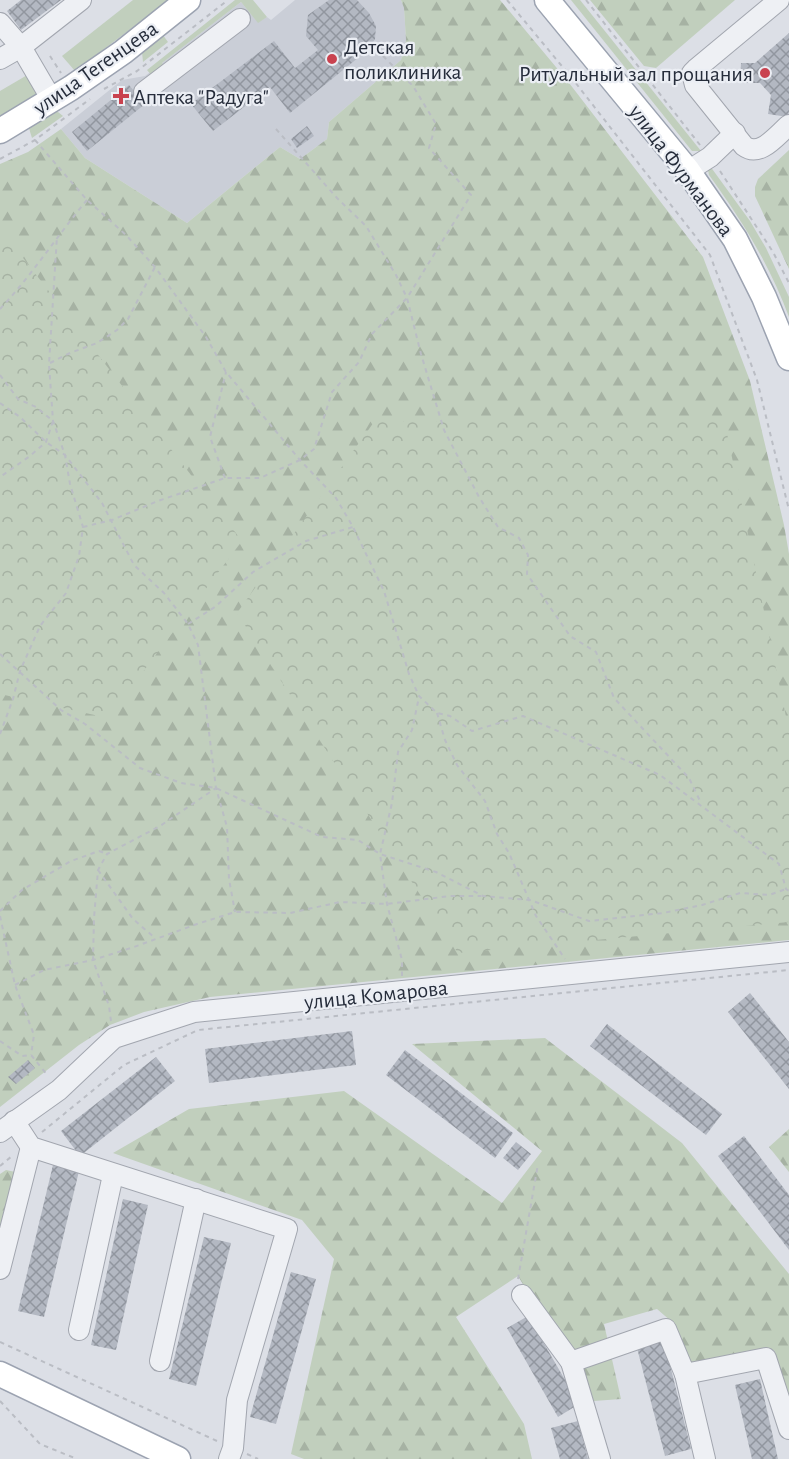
<svg xmlns="http://www.w3.org/2000/svg" width="789" height="1459" font-family="'Alegreya Sans',sans-serif">
<defs>
<pattern id="forest-firs" width="22" height="20" patternUnits="userSpaceOnUse" patternTransform="scale(1.5)"><rect width="22" height="20" fill="#c1cfbd"/><path d="M5 1l3.5 6h-7zM16 11l3.5 6h-7z" fill="#a6b2a3"/></pattern>
<pattern id="park-crowns" width="20" height="18" patternUnits="userSpaceOnUse" patternTransform="scale(1.5)"><rect width="20" height="18" fill="#c1cfbd"/><path d="M2 6a3 3 0 1 1 6 0M12 15a3 3 0 1 1 6 0" fill="none" stroke="#a6b2a3"/></pattern>
<pattern id="building-cross-hatch" width="8" height="8" patternUnits="userSpaceOnUse" patternTransform="scale(1.5)"><rect width="8" height="8" fill="#b3b8c2"/><path d="M0 0l8 8M0 8l8-8" fill="none" stroke="#91969f"/></pattern>
</defs>
<rect width="100%" height="100%" fill="#dcdfe6"/>
<polygon fill="#caced7" points="295,0 401,0 404,8 406,40 401,60 329,122 327,139 300,159 280,147 187,223 85,158 61,129 122,80 145,76 241,2 258,22 267,17 271,20"/>
<g fill="#c1cfbd">
<polygon points="133,0 169,0 75,71 62,56"/>
<polygon points="235,0 253,0 267,17 258,23 241,2 162,63 172,75 152,76 147,70"/>
<polygon points="571,0 580,0 701,151 692,151"/>
<polygon points="160,31 168,42 143,62 142,52"/>
<polygon points="29,74 39,93 33,99 0,116 0,91"/>
<polygon points="51,110 58,112 63,116 32,138 28,125"/>
<path d="M 710,166 L 750,221 L 766,248 L 789,297 L 789,317 C 770,265 741,219 709,175 L 708,170 Z"/>
</g>
<g fill="url(#forest-firs)">
<polygon points="401,0 500,0 566,79 703,257 750,381 784,525 789,554 789,940 210,997 144,1012 110,1025 79,1045 0,1107 0,164 28,152 61,129 85,158 187,223 280,147 300,159 327,139 329,122 401,60 406,40 404,8"/>
<polygon points="590,0 735,0 656,68 644,66"/>
<polygon points="789,150 789,269 755,196 755,187 758,179"/>
<polygon points="545,1038 682,1143 789,1274 789,1400 774,1350 692,1367 672,1322 657,1309 604,1324 621,1399 594,1401 518,1276 456,1317 524,1424 532,1459 304,1459 291,1454 334,1259 302,1220 113,1153 189,1109 344,1091 502,1203 542,1151 412,1044"/>
<polygon points="789,1129 789,1172 769,1147"/>
<polygon points="6,1170 20,1173 0,1235 0,1174"/>
</g>
<g fill="url(#park-crowns)">
<polygon points="0,228 242,541 108,718 0,694"/>
<polygon points="724,419 789,731 789,922 458,953 237,613 374,422"/>
</g>
<g fill="url(#building-cross-hatch)">
<polygon points="21,0 61,0 21,30 7,11"/>
<polygon points="329,0 357,0 369,13 376,26 375,39 369,49 290,113 270,87 213,131 191,104 274,41 295,68 318,50 306,36 308,15"/>
<polygon points="789,33 789,111 788,117 768,114 771,95 760,83 740,83 741,63 755,63"/>
<polygon points="129,85 145,104 87,151 72,132"/>
<polygon points="307,126 314,136 297,148 291,139"/>
<polygon points="750,993 789,1042 789,1089 728,1012"/>
<polygon points="607,1024 722,1114 706,1135 590,1046"/>
<polygon points="352,1031 356,1065 209,1083 205,1049"/>
<polygon points="405,1050 513,1133 495,1158 386,1075"/>
<polygon points="156,1057 175,1081 80,1156 61,1131"/>
<polygon points="28,1060 35,1068 16,1084 8,1077"/>
<polygon points="744,1136 789,1195 789,1250 718,1156"/>
<polygon points="516,1142 531,1154 518,1170 503,1158"/>
<polygon points="53,1165 79,1171 44,1317 18,1311"/>
<polygon points="123,1199 148,1205 116,1350 91,1345"/>
<polygon points="204,1237 231,1243 196,1386 169,1379"/>
<polygon points="291,1272 316,1279 276,1424 250,1417"/>
<polygon points="528,1316 579,1404 558,1417 507,1328"/>
<polygon points="664,1341 691,1449 665,1456 637,1348"/>
<polygon points="760,1379 778,1459 752,1459 735,1385"/>
<polygon points="578,1421 588,1459 560,1459 551,1428"/>
</g>
<g fill="none" stroke-linecap="round" stroke-linejoin="round">
<g stroke="#a2a6af" stroke-width="22">
<g id="minor">
<path d="M 779,0 L 696,69 L 692,73 L 695,85 L 744,146 C 760,158 776,136 789,125"/>
<polyline points="0,23 21,47 52,100"/>
<polyline points="0,59 21,47 81,0"/>
<polyline points="144,92 240,19"/>
<polyline points="688,171 710,157 735,133"/>
<polyline points="14,1121 31,1147 287,1229 237,1400 233,1448 229,1459"/>
<polyline points="0,1132 59,1090 114,1038 194,1012 789,952"/>
<polyline points="0,1269 31,1147"/>
<polyline points="522,1295 571,1362 666,1329 685,1374 766,1358 789,1429"/>
<polyline points="79,1330 113,1175"/>
<polyline points="160,1361 196,1199"/>
<polyline points="571,1362 600,1459"/>
<polyline points="685,1374 705,1459"/>
</g>
</g>
<g stroke="#9ca3b1" stroke-width="27">
<g id="major">
<polyline points="547,0 688,171 735,239 764,297 789,358"/>
<polyline points="0,131 71,88 123,52 188,0"/>
<polyline points="0,1374 178,1459"/>
</g>
</g>
<g stroke="#babdc4" stroke-width="2" stroke-dasharray="4.5 4.5" stroke-linecap="butt">
<polyline points="507,0 571,77 710,255 757,380 789,510"/>
<polyline points="586,0 700,145"/>
<polyline points="50,56 61,73"/>
<polyline points="104,89 137,71 228,0"/>
<polyline points="276,129 337,198 366,226 396,275 407,298 421,354 444,430 479,497 498,527 519,538 528,555 527,574 570,636 596,652 614,698 689,778 701,803"/>
<polyline points="35,140 87,200 126,235 155,267 206,337 226,372 300,460 336,498 353,527 384,591 409,674 419,696 437,713 450,716 472,731 523,716 660,775 779,864 786,889 789,891"/>
<polyline points="0,159 35,140 90,99"/>
<polyline points="720,171 773,252 789,283"/>
<path d="M 0,309 C 32,275 57,236 87,200"/>
<polyline points="50,363 70,353 97,343 117,330 128,319 155,267"/>
<polyline points="0,375 18,399 36,407 53,421 46,442 30,456 0,477"/>
<polyline points="0,403 20,417 46,442 65,455 102,503 134,565 164,593 188,624 198,645 216,788 227,827 229,879 235,912"/>
<polyline points="225,478 210,437 226,372"/>
<polyline points="83,527 112,520 158,501 225,478 260,478 300,460 314,449 332,392 359,362 372,334 407,298 471,195 429,148 436,124 413,86 381,54"/>
<polyline points="188,624 215,607 253,572 306,541 353,527"/>
<polyline points="0,654 61,710 85,724 140,768 181,783 216,788 322,837 358,840 380,854 436,872 483,896 530,900 589,921 663,913 702,905 740,893 769,895 786,889"/>
<polyline points="437,713 445,740 457,765 485,801 497,834 509,853 536,916 565,959"/>
<polyline points="0,734 13,699 20,671 40,626 66,593 79,556 83,527 70,484 65,455 53,421 49,364 57,236"/>
<polyline points="98,870 133,919 155,938"/>
<polyline points="0,911 22,890 71,861 99,851 107,854"/>
<polyline points="0,916 15,985 34,1035 31,1055"/>
<polyline points="402,976 402,960 387,904 380,854 392,803 398,752 412,730 419,697"/>
<polyline points="15,985 44,970 93,960 134,947 197,924 235,912 290,913 340,902 387,904 450,896 481,896"/>
<polyline points="111,1021 109,1006 93,960 94,918 98,870 107,854 160,826 216,788"/>
<polyline points="0,1041 22,1056 31,1055 48,1076"/>
<polyline points="42,1132 124,1065 198,1030 789,970"/>
<polyline points="0,1166 12,1156"/>
<polyline points="518,1279 538,1164"/>
<polyline points="0,1342 217,1441"/>
<polyline points="0,1401 40,1444 77,1459"/>
<polyline points="247,1454 258,1459"/>
</g>
<use href="#minor" stroke="#eef0f4" stroke-width="20"/>
<use href="#major" stroke="#fff" stroke-width="24"/>
</g>
<g fill="#c9424f" stroke="#ebeef4" stroke-width="2">
<circle cx="332" cy="59" r="6"/>
<circle cx="765" cy="73" r="6"/>
<path d="M118 87h6v6h6v6h-6v6h-6v-6h-6v-6h6z"/>
</g>
<g text-anchor="middle" stroke-width="4.5" stroke-linejoin="round" paint-order="stroke">
<g font-size="22" fill="#262d3b" stroke="#ebeef4" text-anchor="start">
<text x="344" y="54">Детская<tspan x="344" dy="25">поликлиника</tspan></text>
<text x="753" y="81" text-anchor="end">Ритуальный зал прощания</text>
<text x="133" y="104">Аптека "Радуга"</text>
</g>
<g font-size="22" fill="#262d3b" stroke="#ebeef4">
<text transform="translate(95 67) rotate(-35)" y="8">улица Тегенцева</text>
<text transform="translate(682 170) rotate(53)" y="8">улица Фурманова</text>
<text transform="translate(376 994) rotate(-6)" y="8">улица Комарова</text>
</g>
</g>
</svg>
